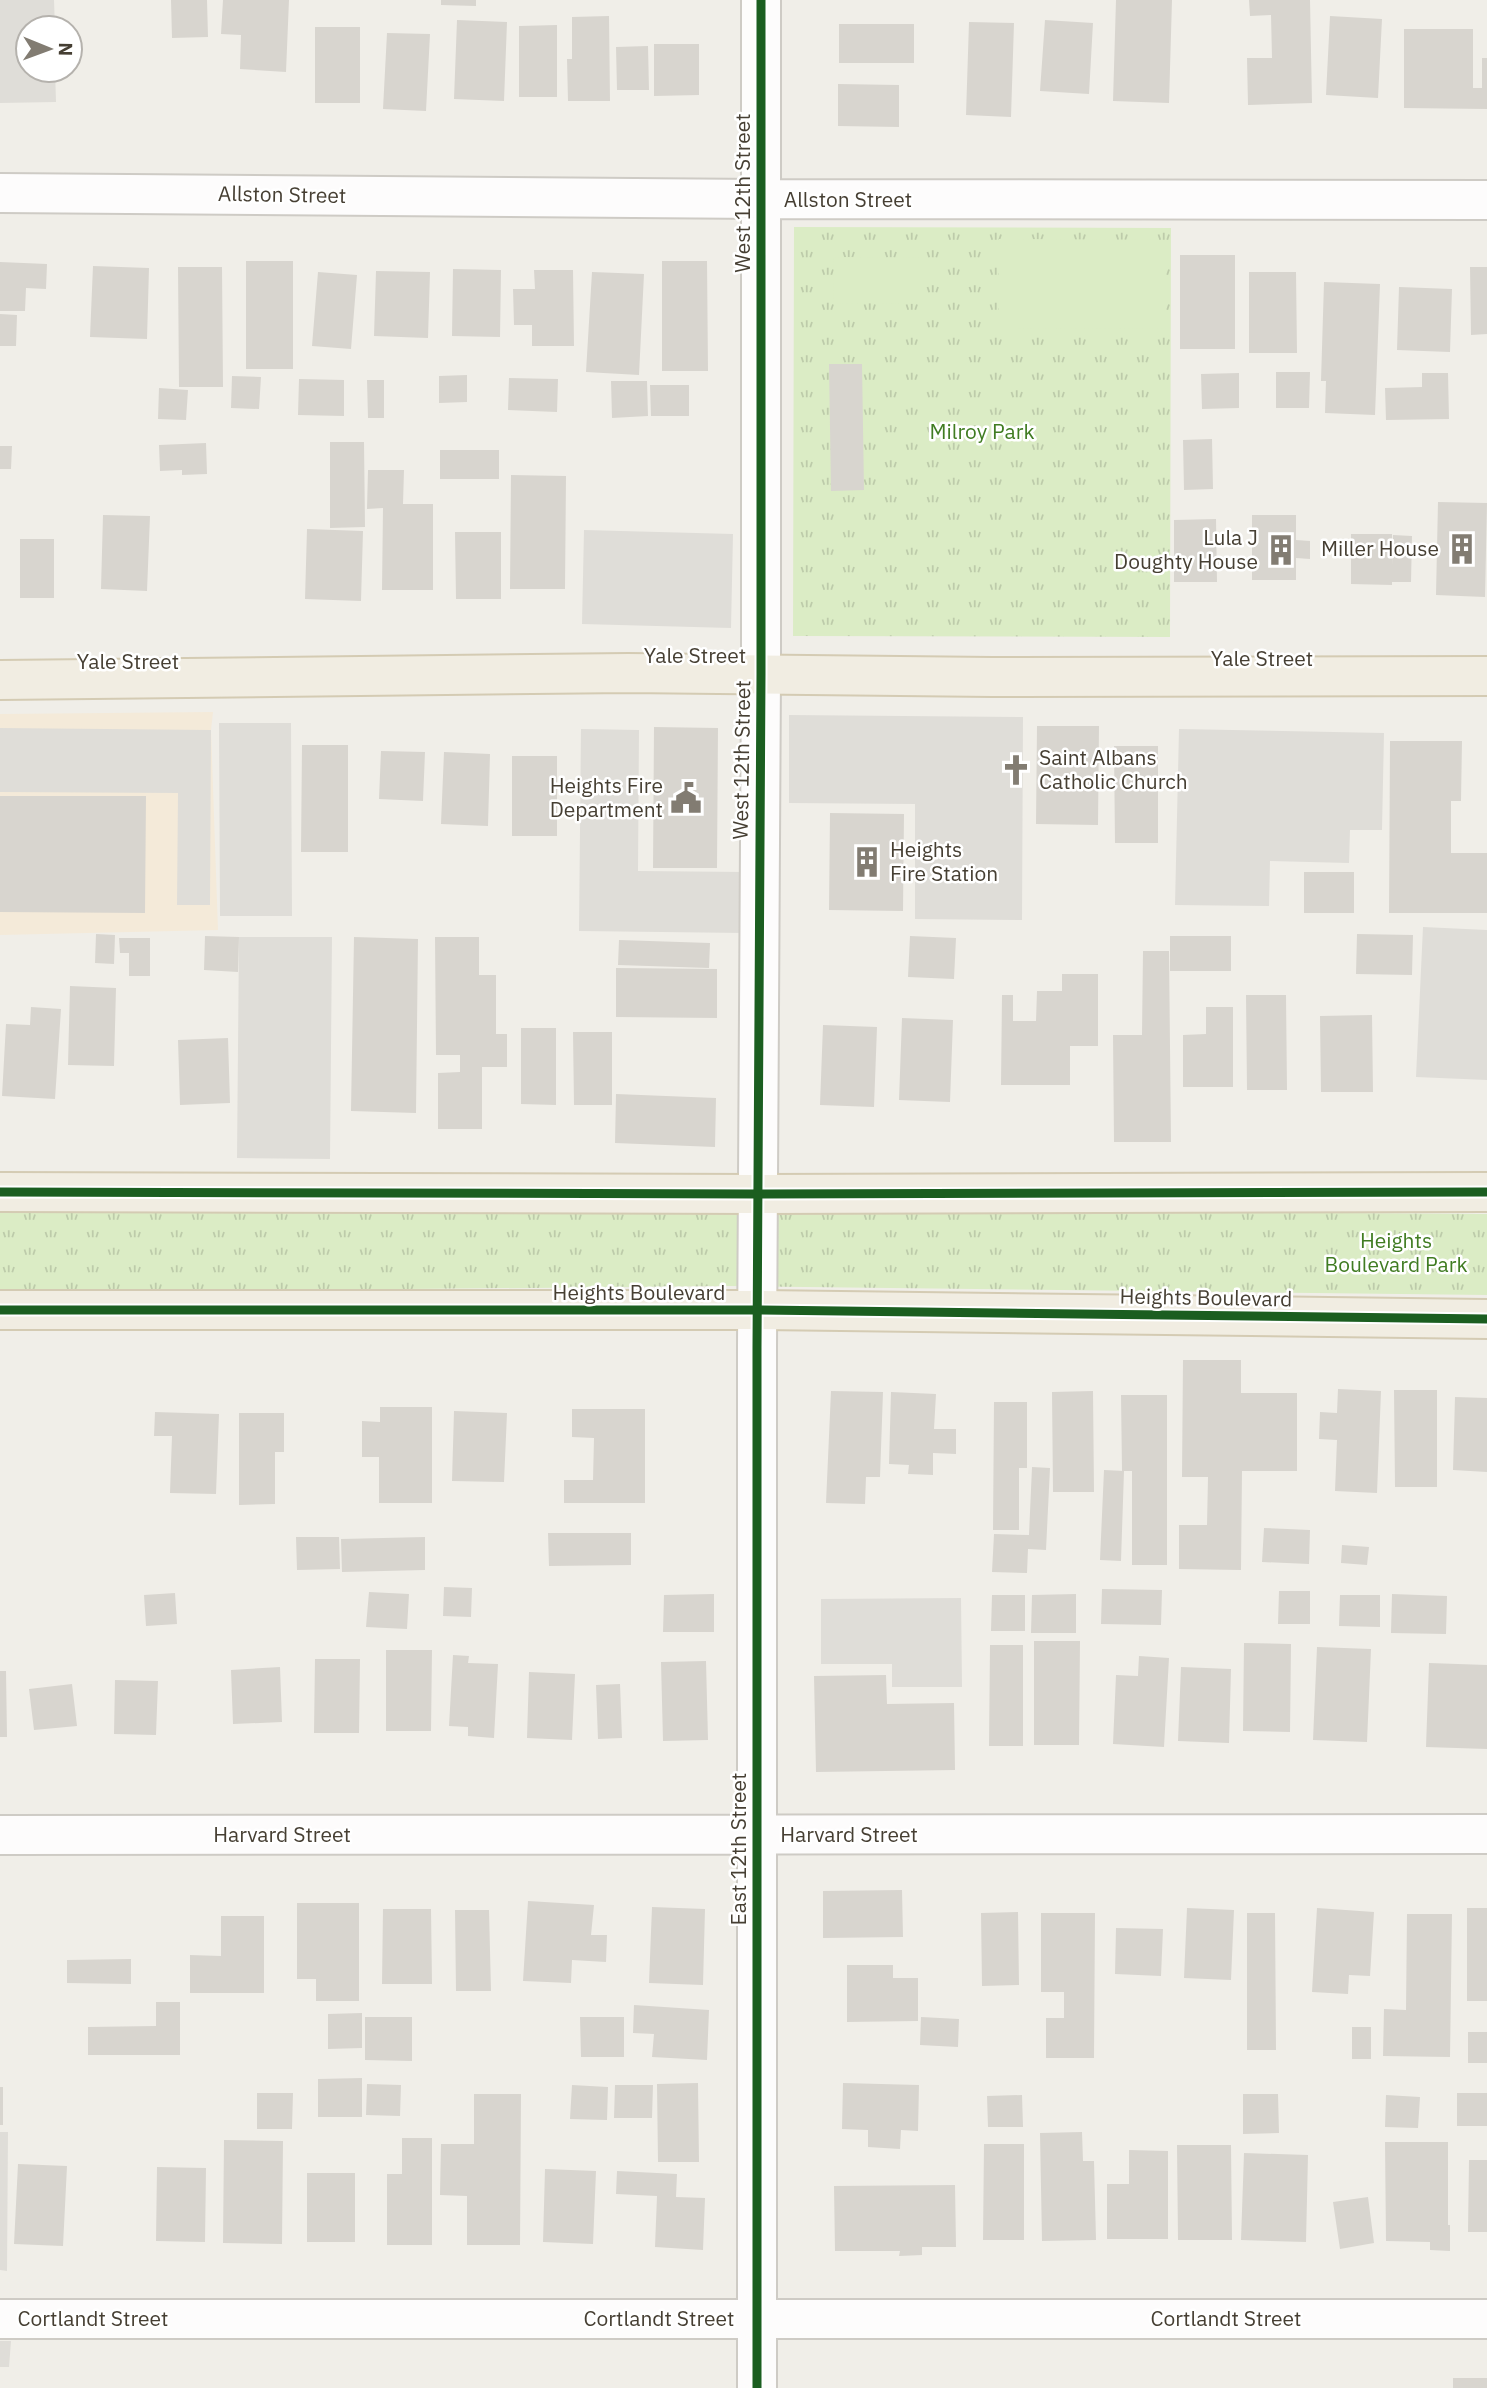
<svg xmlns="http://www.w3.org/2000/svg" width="1487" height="2388" font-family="'IBM Plex Sans',sans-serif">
<defs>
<pattern id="park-tufts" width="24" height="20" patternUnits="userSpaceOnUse" patternTransform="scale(1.75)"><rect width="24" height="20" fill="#dbecc5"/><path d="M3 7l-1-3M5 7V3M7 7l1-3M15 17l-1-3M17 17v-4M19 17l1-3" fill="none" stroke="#bdcbaa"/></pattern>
</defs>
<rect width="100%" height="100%" fill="#f0eee8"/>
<path fill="#f4ead9" d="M213,712L211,730L218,930L0,935V714Z"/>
<path fill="url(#park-tufts)" d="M794,227L1171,228L1170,637L793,636Z
M792,1209L1487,1214V1295L730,1286L0,1293V1212Z"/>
<path fill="#dbecc5" d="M999,239L1165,240V329L999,328Z
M834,257L923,258V304L833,303Z"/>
<path fill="#dfddd8" d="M0,0H54L55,28H28V70H55L56,102L0,103Z
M584,530L733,534L731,628L582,624Z
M789,715L1023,717L1022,920L915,919V804L789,803Z
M219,723H291L292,916H220Z
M0,728L211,730L210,905H177L178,793L0,792Z
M581,729L639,730L638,871L745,872L744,933L579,931Z
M1179,729L1384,733L1382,830H1350L1349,863L1270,861L1269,906L1175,905Z
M1423,927L1487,930V1080L1416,1077Z
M239,937H332L330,1159L237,1158Z
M961,1598L962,1687H892V1664H821V1599Z
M0,2132H8L7,2271L0,2270Z
M0,2341H11L9,2367H0Z"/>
<path fill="#d8d5cf" d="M171,0H207L208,37L172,38Z
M223,0H289L286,72L240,69L241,35L221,34Z
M441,0H476V6L441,5Z
M1116,0H1172L1169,103L1113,101Z
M1249,0H1310L1312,103L1248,105L1247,58H1272L1271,15L1250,16Z
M609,16L610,101H568L567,59H572V17Z
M1330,16L1382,19L1378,98L1326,95Z
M457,20L507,22L504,101L454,99Z
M1045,20L1093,23L1089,94L1040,91Z
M969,22L1014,23L1011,117L966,115Z
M839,24H914V63H839Z
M557,25V97H519V26Z
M315,27H360V103H315Z
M1404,29H1473V88H1482V58H1487V109L1404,108Z
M387,33L430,34L426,111L383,109Z
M654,44H699V95L654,96Z
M648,46L649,90H617L616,47Z
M838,84L899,85V127L838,126Z
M1180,255H1235V349H1180Z
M246,261H293V369H246Z
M662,261H707L708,371H662Z
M0,262L47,264L46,289L26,288L25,311H0Z
M93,266L149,268L147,339L90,337Z
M178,267H222L223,387H179Z
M1470,267H1487V334L1471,335Z
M453,269L501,270L500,337L452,336Z
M534,270H573L574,346H532V325H514L513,289H535Z
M376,271L430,272L428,338L374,336Z
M318,272L357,275L351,349L312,346Z
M592,272L644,274L639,375L586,372Z
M1249,272H1296L1297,353H1249Z
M1324,282L1380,284L1375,415L1325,413L1326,381H1321Z
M1399,287L1452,289L1450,352L1397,350Z
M0,314L17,315L16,346H0Z
M829,364H862L864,490L831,491Z
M1276,372H1310L1309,408H1276Z
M1239,373V408L1202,409L1201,374Z
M1422,373H1448L1449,419L1386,420L1385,388L1422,387Z
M467,375V402L439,403V376Z
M232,376L261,377L259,409L231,408Z
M509,378L558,379L557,412L508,410Z
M299,379L344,380V416L298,415Z
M367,380H384V418H368Z
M611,381H647L648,416L612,418Z
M650,385H689V416H651Z
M159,388L188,390L186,420L158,419Z
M1212,439L1213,489L1184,490L1183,440Z
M330,442H364L365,527L330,528Z
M206,443L207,474L182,475V470L160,471L159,445Z
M0,446H12L11,469H0Z
M440,450H499V479H440Z
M368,470H404L403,504H433V590H382L383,508L367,509Z
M511,475L566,476L565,589H510Z
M1438,502L1487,503L1485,597L1436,595Z
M103,515L150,516L147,591L101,589Z
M1252,515H1296V540L1310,541V559L1296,558V580H1252Z
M1216,519L1217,582H1174V520Z
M307,529L363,531L361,601L305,599Z
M455,532H501V599H456Z
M1351,534H1392V565L1393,535L1412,536L1411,582H1392V585L1351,584Z
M20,539H54V598H20Z
M1037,726H1099L1098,825L1036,824Z
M654,727L718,728L717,868H653Z
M1390,741H1462L1461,801H1451V853H1487V913H1389Z
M302,745H348V852H301Z
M1114,746H1158V843H1115Z
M381,751L425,752L423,801L379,799Z
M444,752L490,754L488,826L441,824Z
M512,756H557V836H512Z
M0,796H146L145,913L0,912Z
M830,813L904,814L903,911L829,910Z
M1304,872H1354V913H1304Z
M96,934L115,935L114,964L95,963Z
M1357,934L1413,935L1412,975L1356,974Z
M205,936L239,937L238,972L204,970Z
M910,936L956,938L954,979L908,977Z
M1170,936H1231V971H1170Z
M354,937L418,939L416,1113L351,1111Z
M435,937H479V975H496V1034H507V1067H482V1129H438V1073L460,1072V1055H436Z
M119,938H150V976H129V953H120Z
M619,940L710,943L709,968L618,965Z
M1143,951H1169L1171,1142H1114L1113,1035H1142Z
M616,968L717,969V1018L616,1017Z
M1062,974H1098V1046H1070V1085H1001L1002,995H1013V1021H1036L1037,991H1062Z
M70,986L116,988L114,1066L68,1065Z
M1246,995H1286L1287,1090H1247Z
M31,1007L61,1009L55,1099L2,1096L6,1024L30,1025Z
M1206,1007H1233V1087H1183V1035L1206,1034Z
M1372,1015L1373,1092H1321L1320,1016Z
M902,1018L953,1020L950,1102L899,1100Z
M823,1025L877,1027L874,1107L820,1105Z
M521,1028H556V1105L521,1104Z
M573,1032H612V1105H574Z
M228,1038L230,1103L180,1105L178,1040Z
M616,1094L716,1098L715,1147L615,1143Z
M1183,1360H1241V1393H1297V1471H1242L1241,1570L1179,1569V1525H1207L1208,1477H1182Z
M1338,1389L1381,1391L1377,1493L1335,1491L1337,1440L1319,1439L1320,1412L1337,1413Z
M1394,1390H1437V1487H1395Z
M831,1391L883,1392L880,1477H866L865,1504L826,1503Z
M1093,1391L1094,1492H1053L1052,1392Z
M891,1392L936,1394L934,1429H956V1454L933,1453V1475L908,1474L909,1465L889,1464Z
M1121,1395H1167V1565H1132V1471H1122Z
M1455,1397L1487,1398V1472L1453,1470Z
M994,1402H1027V1468H1019V1530H993Z
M380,1407H432V1503H379V1457H362V1421L380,1422Z
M572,1409H645V1503H564V1480H593L594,1438L572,1437Z
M454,1411L507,1413L504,1482L452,1481Z
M155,1412L219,1414L216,1494L170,1493L172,1436H154Z
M239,1413H284V1452H275V1504L239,1505Z
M1032,1467L1050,1468L1046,1550L1028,1549L1027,1573L992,1572L994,1534L1029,1535Z
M1104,1470L1124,1471L1121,1561L1100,1560Z
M1264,1528L1310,1530L1309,1564L1262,1562Z
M548,1533H631V1565L549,1566Z
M296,1537H339L340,1569L297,1570Z
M425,1537V1570L342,1572L341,1539Z
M1342,1545L1369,1547L1367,1565L1341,1563Z
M444,1587L472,1588L471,1617L443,1616Z
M1102,1589L1162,1590L1161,1625L1101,1624Z
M1279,1591H1310V1624H1278Z
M369,1592L409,1594L407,1629L366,1627Z
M175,1593L177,1624L146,1626L144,1595Z
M714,1594V1632H663L664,1595Z
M1076,1594V1633H1031L1032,1595Z
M1392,1594L1447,1596L1446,1634L1391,1633Z
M992,1595H1025V1631H991Z
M1340,1595H1380V1627L1339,1626Z
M1034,1641H1080L1079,1745H1034Z
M1244,1643L1291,1644L1290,1732L1243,1731Z
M990,1645H1023V1746H989Z
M1317,1647L1371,1649L1367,1742L1313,1740Z
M386,1650H432L431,1731H386Z
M453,1655L469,1656L468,1663L498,1664L494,1738L468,1736V1727L449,1726Z
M1139,1656L1169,1658L1164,1747L1113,1744L1116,1675L1138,1676Z
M315,1659H360L359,1733H314Z
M706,1661L708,1740L663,1741L661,1662Z
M1429,1663L1487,1665V1749L1426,1747Z
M280,1667L282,1722L233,1724L231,1670Z
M1181,1667L1231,1669L1229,1743L1178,1741Z
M0,1671H6L7,1737H0Z
M529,1672L575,1674L572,1740L527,1738Z
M886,1675L887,1704L954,1703L955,1770L816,1772L814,1676Z
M115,1680L158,1681L156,1735L114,1734Z
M72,1684L77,1726L34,1730L29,1689Z
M620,1684L622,1738L598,1739L596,1685Z
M902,1890L903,1937L823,1938V1891Z
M528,1901L594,1905L591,1935H607L606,1962L572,1960L571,1983L523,1981Z
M297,1903H359V2001H316V1979H297Z
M652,1907L705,1909L703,1985L649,1983Z
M1187,1908L1234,1910L1231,1980L1184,1978Z
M1317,1908L1374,1912L1370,1976L1349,1975L1348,1994L1312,1992Z
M1467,1908H1487V2001H1467Z
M383,1909H431L432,1984H382Z
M455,1910H489L491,1991H456Z
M1018,1912L1019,1985L982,1986L981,1913Z
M1041,1913H1095L1094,2058H1046V2018H1064V1992H1041Z
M1247,1913H1275L1276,2050H1247Z
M1407,1914H1452L1450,2057L1383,2056L1384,2009L1406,2010Z
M221,1916H264V1993H190V1955L221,1956Z
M1116,1928L1163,1929L1161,1976L1115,1974Z
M131,1959V1984L67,1983V1960Z
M847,1965H893V1978H918V2021L847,2022Z
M156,2002H180V2055H88V2027L156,2026Z
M634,2005L709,2010L707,2060L652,2057L654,2034L633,2033Z
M362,2013V2048L328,2049V2014Z
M365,2017H412V2061L365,2060Z
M580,2017H624V2057H581Z
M921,2017L959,2019L958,2047L920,2045Z
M1352,2027H1371V2059H1352Z
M1468,2032H1487V2063H1468Z
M362,2078V2117H318V2079Z
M698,2083L699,2162H658L657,2084Z
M843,2083L919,2085L918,2131L901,2130L900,2149L868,2147V2130L842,2129Z
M367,2084L401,2085L400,2116L366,2115Z
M572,2085L608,2087L607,2120L570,2119Z
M615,2085H653L652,2118H614Z
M0,2087H3V2125H0Z
M257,2093H293L292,2129H257Z
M1457,2093H1487V2126H1457Z
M474,2094H521L520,2245H467V2196L440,2195L441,2144H474Z
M1243,2094H1278L1279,2133L1243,2134Z
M1022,2095L1023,2127H988L987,2096Z
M1386,2095L1420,2097L1418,2128L1385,2127Z
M1082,2132L1083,2161H1094L1096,2240L1042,2241L1040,2133Z
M402,2138H432V2245H387V2174H402Z
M224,2140L283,2141L282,2244L223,2243Z
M1385,2142H1448V2225H1450V2251L1430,2250V2242L1386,2241Z
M984,2144H1024V2240H983Z
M1177,2145H1231L1232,2240H1178Z
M1129,2150L1168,2151V2239H1107V2184H1129Z
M1244,2153L1308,2155L1306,2242L1241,2240Z
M1469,2160H1487V2232H1468Z
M18,2164L67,2166L63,2246L14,2244Z
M157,2167L206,2168L205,2242L156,2241Z
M545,2169L596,2171L593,2244L543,2242Z
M617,2171L677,2174L676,2197L705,2198L703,2250L655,2247L657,2196L616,2194Z
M307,2173H355V2242H307Z
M955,2185L956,2247H922V2255L899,2256L900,2251H835L834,2186Z
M1368,2197L1374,2243L1340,2249L1333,2202Z
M1453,2378H1487V2388H1453Z"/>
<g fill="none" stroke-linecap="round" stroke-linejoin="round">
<defs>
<path id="minor" d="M0,193L760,199L1487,200
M0,1835L1487,1834
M0,2319H1487
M757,2388V1348L761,674V0"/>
<path id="major" d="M0,680L628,673L992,677L1487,676
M0,1192L757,1194L1487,1192
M0,1310H757L1487,1319"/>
</defs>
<use href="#minor" stroke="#cecbc5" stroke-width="42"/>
<use href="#major" stroke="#d4cbb3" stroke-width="42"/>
<use href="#minor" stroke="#fdfcfc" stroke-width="38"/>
<use href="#major" stroke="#f1ede2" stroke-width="38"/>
<defs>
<path id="cycleway" d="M0,1192L757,1194L1487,1192
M0,1310H757L1487,1319
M757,2388V1348L761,674V0"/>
</defs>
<use href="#cycleway" stroke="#fff" stroke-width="13"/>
<use href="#cycleway" stroke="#1b5e20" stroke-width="9"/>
</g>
<defs>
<symbol id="building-bare" viewBox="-9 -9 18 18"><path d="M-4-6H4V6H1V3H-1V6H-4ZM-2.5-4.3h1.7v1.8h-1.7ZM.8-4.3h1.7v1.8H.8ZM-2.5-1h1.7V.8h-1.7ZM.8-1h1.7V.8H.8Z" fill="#827c72" stroke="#fff" stroke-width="2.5" paint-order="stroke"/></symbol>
<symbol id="church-bare" viewBox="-9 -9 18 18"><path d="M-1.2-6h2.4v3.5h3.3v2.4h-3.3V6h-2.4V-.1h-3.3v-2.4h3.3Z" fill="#827c72" stroke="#fff" stroke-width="2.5" paint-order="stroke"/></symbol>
<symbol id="civic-bare" viewBox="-9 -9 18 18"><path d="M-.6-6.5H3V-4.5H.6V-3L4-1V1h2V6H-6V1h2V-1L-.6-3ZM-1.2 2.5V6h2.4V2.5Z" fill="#827c72" stroke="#fff" stroke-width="2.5" paint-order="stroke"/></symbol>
</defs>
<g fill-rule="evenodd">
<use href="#building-bare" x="1440" y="527" width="44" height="44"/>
<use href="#building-bare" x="1259" y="528" width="44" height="44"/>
<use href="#church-bare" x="994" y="748" width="44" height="44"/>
<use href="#civic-bare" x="664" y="776" width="44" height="44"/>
<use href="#building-bare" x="845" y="840" width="44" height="44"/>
</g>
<g text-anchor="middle" stroke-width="5" stroke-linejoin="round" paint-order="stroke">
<g font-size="21" fill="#463f33" stroke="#fff">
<text transform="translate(743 193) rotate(-90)" y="7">West 12th Street</text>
<text transform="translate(282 195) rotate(1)" y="7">Allston Street</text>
<text x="848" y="207">Allston Street</text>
<text x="695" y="663">Yale Street</text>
<text x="1262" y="666">Yale Street</text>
<text x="128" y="669">Yale Street</text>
<text transform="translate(742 760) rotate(-89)" y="7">West 12th Street</text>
<text x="639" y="1300">Heights Boulevard</text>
<text transform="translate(1206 1298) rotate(1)" y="7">Heights Boulevard</text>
<text x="282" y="1842">Harvard Street</text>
<text x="849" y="1842">Harvard Street</text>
<text transform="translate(739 1849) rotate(-90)" y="7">East 12th Street</text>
<text x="93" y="2326">Cortlandt Street</text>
<text x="659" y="2326">Cortlandt Street</text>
<text x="1226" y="2326">Cortlandt Street</text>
</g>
<g font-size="21" fill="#407c22" stroke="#fff">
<text x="982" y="439">Milroy Park</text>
<text x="1396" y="1248">Heights<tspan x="1396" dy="24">Boulevard Park</tspan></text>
</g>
<g font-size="21" fill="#463f33" stroke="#fff" text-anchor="end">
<text x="1258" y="545">Lula J<tspan x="1258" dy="24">Doughty House</tspan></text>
<text x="1439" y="556">Miller House</text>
<text x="1039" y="765" text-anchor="start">Saint Albans<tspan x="1039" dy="24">Catholic Church</tspan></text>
<text x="663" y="793">Heights Fire<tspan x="663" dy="24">Department</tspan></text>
<text x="890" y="857" text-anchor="start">Heights<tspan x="890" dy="24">Fire Station</tspan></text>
</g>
</g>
<g transform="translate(49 49) rotate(91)"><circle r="33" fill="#ffffff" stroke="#b5b2ad" stroke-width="2"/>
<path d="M0-5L12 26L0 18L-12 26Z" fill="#827c72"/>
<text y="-10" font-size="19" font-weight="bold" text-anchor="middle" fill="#463f33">N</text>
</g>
</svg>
